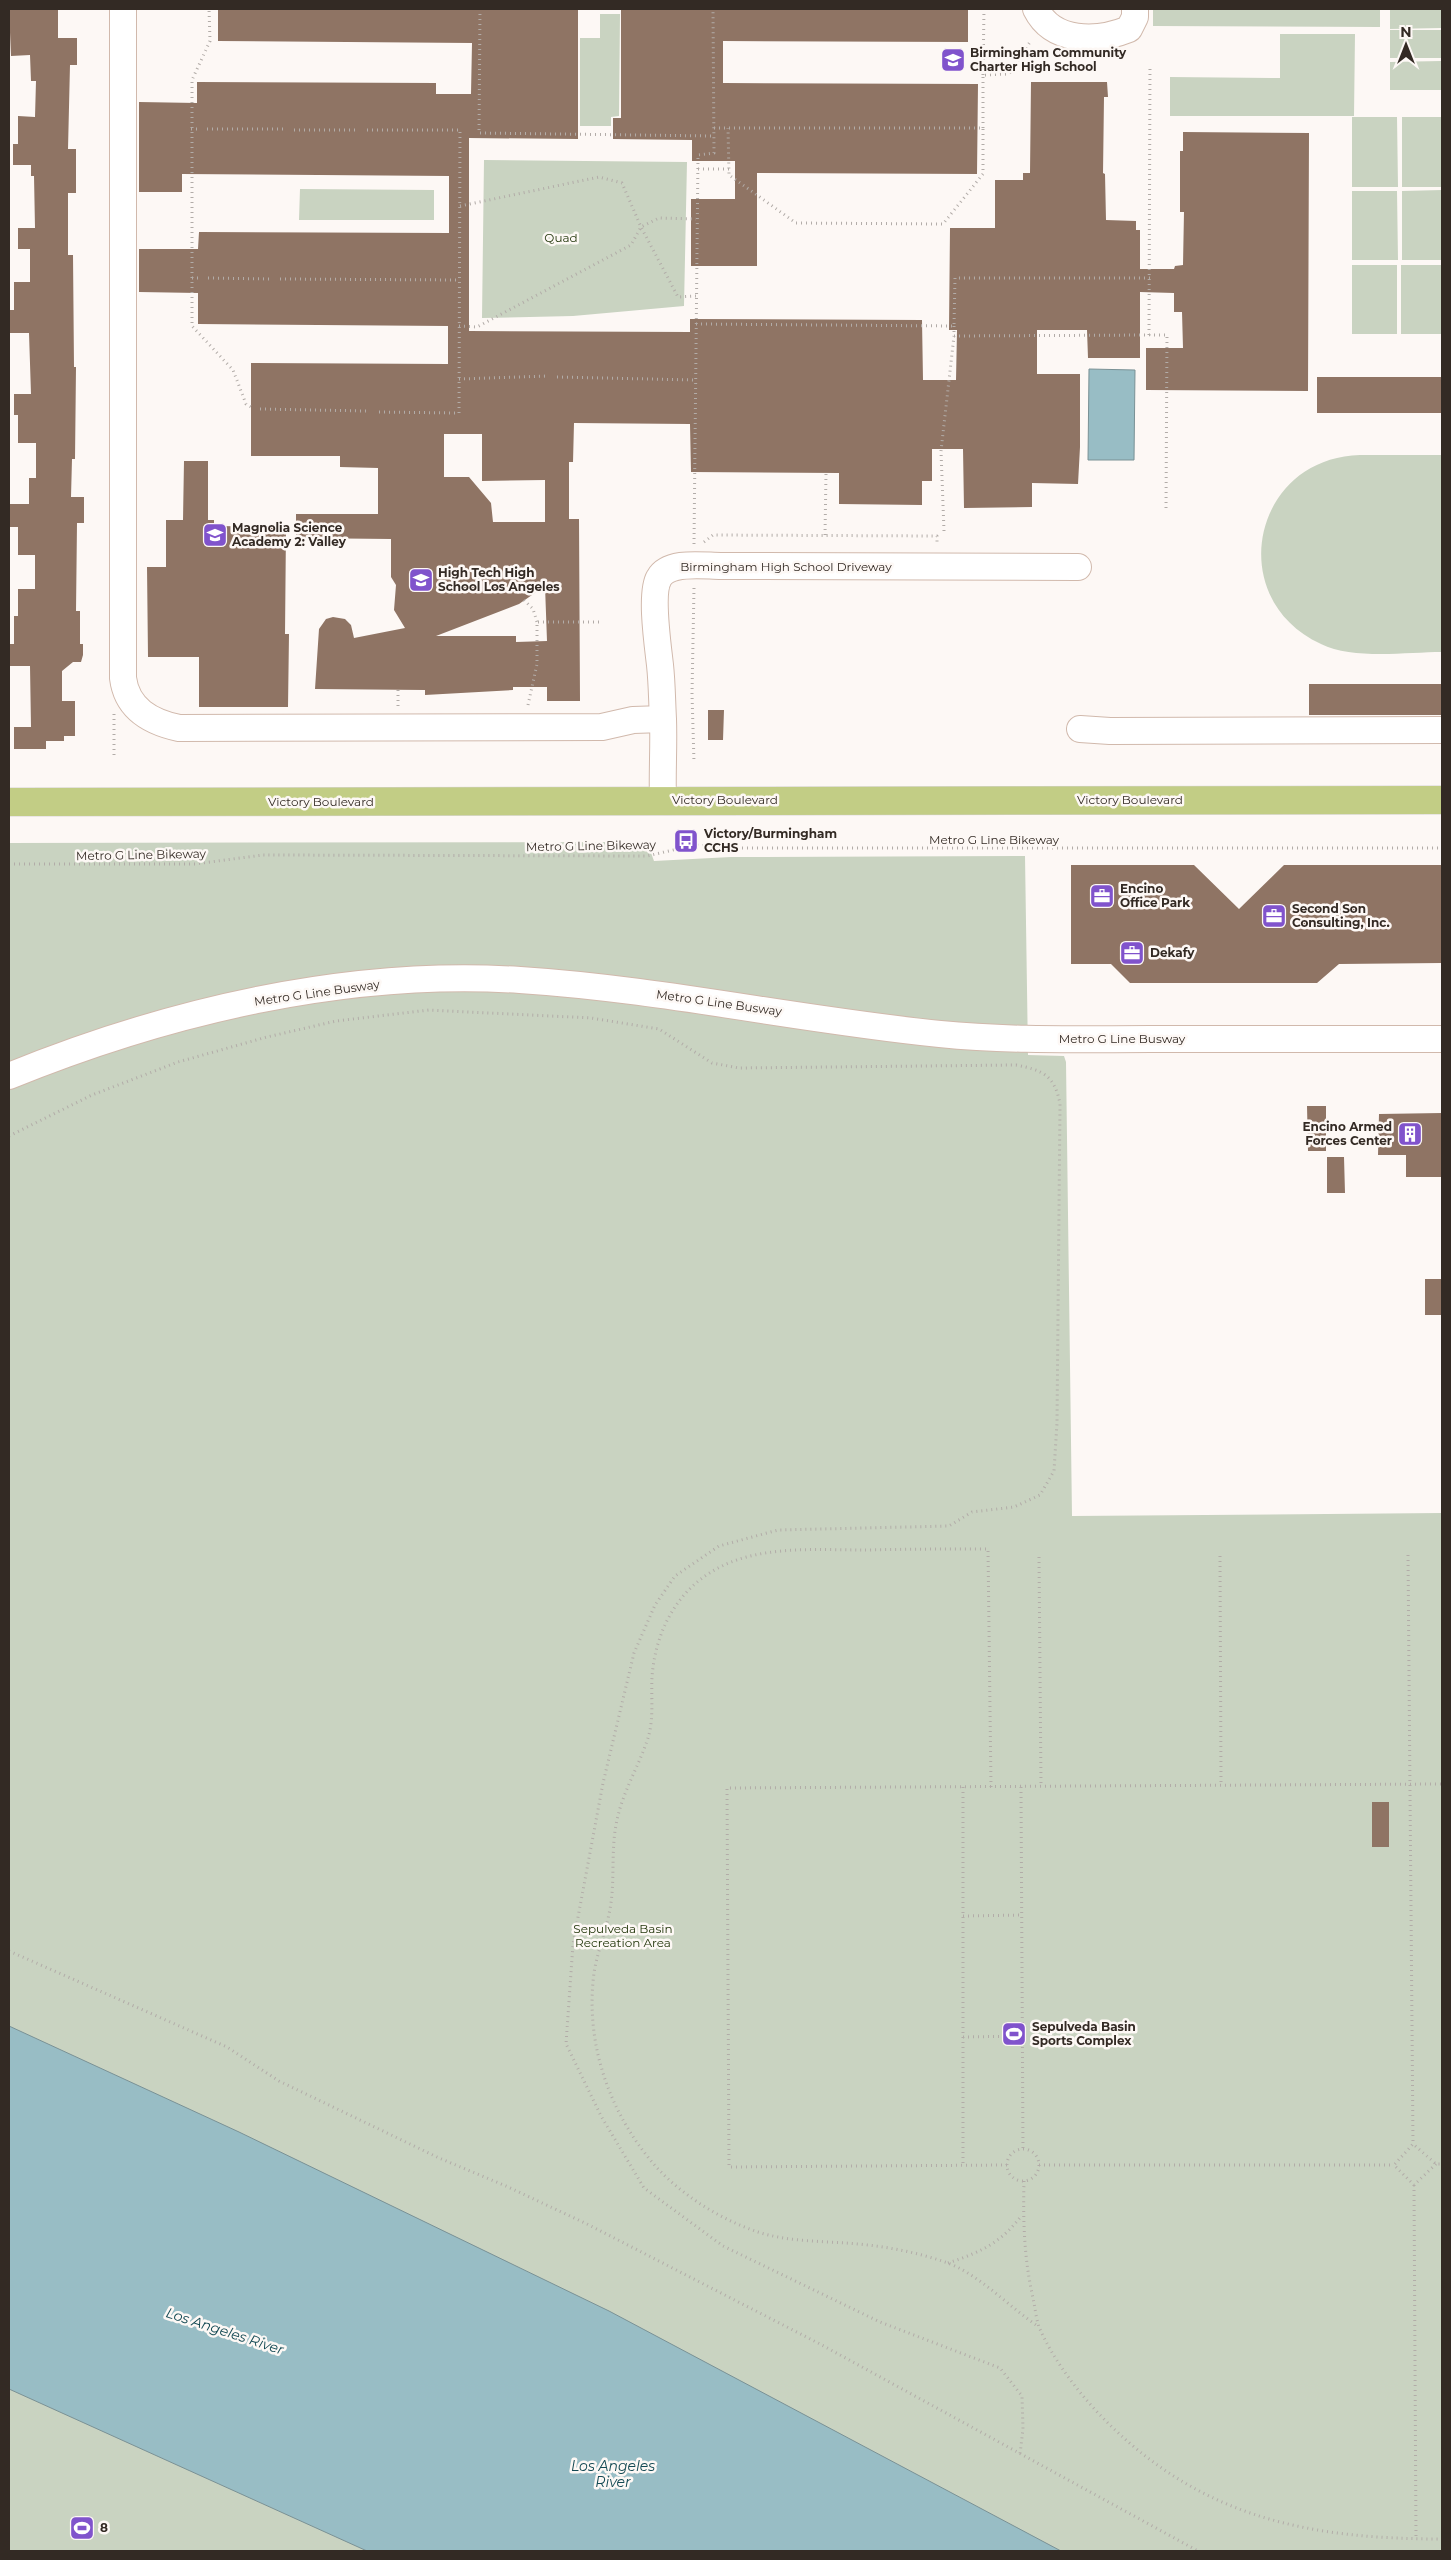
<svg xmlns="http://www.w3.org/2000/svg" width="1451" height="2560" font-family="Montserrat,sans-serif">
<rect width="100%" height="100%" fill="#fdf8f5"/>
<path fill="#c9d3c1" d="M1153,9H1380V27L1153,26Z
M1390,9H1441V28L1390,29Z
M600,14H620L619,116L611,117V126H580V38H600Z
M1390,30H1441L1442,58H1390Z
M1280,34H1355L1354,116H1170V77L1280,78Z
M1441,61V90H1390V62Z
M1352,117H1397L1398,187H1352Z
M1402,117H1442V187H1402Z
M484,160L687,162L684,306L573,316L482,318Z
M300,189L434,190V220H299Z
M1442,190V260H1402V191Z
M1352,191H1397L1398,260H1352Z
M1352,265H1397V334H1352Z
M1401,265H1442V334H1401Z
M1360,455H1442V652C1407,652 1353,660 1321,644C1223,599 1252,458 1360,455Z
M647,842L654,861L731,857L1025,856L1028,1055L1064,1056L1066,1062L1072,1516L1442,1513V2551H9V843Z"/>
<path fill="#98bdc5" stroke="#7a9195" d="M1089,369L1135,370L1134,460H1088Z
M9,2026L239,2132L609,2311L1061,2551H367L9,2389Z"/>
<path fill="#8f7464" fill-rule="evenodd" d="M9,9H58V38H77V65H70L68,149H76V193H68V255H73L74,367H76L75,459H72L71,497H84V523H77L76,611H80V644H83V655L81,662H73L62,671V701H75V736H64V741H46V749H14V727H31L30,666H9V644H14V616H18V589H35V555H18V527H9V504H29V478H36V443H18V415H14V394H31L29,333H9V310H14V282H30V249H18V228H35L34,176H31V165H13V144H18V116L35,117L36,81H31L30,55L11,56Z
M218,9H578V139L469,138V331L690,332V319L922,320L923,380H956L957,330H949L950,228H995V180H1023V173H1030L1031,82H1107L1108,97H1104L1103,173L1105,174L1106,220L1136,221V230H1140V269H1174L1175,266L1183,265L1184,212H1180V151H1183V132L1309,133L1308,391L1146,390V348H1183L1182,312H1174V293L1140,292V358H1088L1087,330H1037V374H1080V447L1078,484L1032,483V507L964,508L963,449H932V481H922V505L839,504V473L691,472L690,424L574,423L573,462H569V519H579L580,701H547V687H513V690L425,695V690L315,689L319,629L326,619L333,617L345,619L351,625L354,638L405,628L394,610L396,585L391,577V539L296,538V514H378V468L340,467V456H251V363L448,364V326L198,324V293L139,292V249H198L199,232L449,233V176L182,174V192H139V102L197,103V82L436,83V94H471L472,43L218,41ZM444,434H482V481L545,480V522H493L491,503L469,477H444ZM545,586L547,641L516,642V636H436L519,604Z
M621,9H968V42L723,41V83L978,84L977,174L757,173V266H691V199H735V161H692V140L613,139V118H621Z
M1317,377H1442V413H1317Z
M184,461H208V520H214V526L286,527L285,634H289L288,707H199V657H148L147,567H166V520H183Z
M1309,684H1442V715H1309Z
M708,710H724L723,740H708Z
M1071,865H1194L1239,909L1284,865H1442V963L1339,964L1317,983H1130L1111,964H1071Z
M1307,1106H1326V1151H1308Z
M1442,1113V1177H1406V1155H1378L1379,1114Z
M1327,1157H1344L1345,1193H1327Z
M1425,1279H1442V1315H1425Z
M1372,1802H1389V1847H1372Z"/>
<g fill="none" stroke-linecap="round" stroke-linejoin="round">
<defs>
<path id="minor" d="M123,9V678C127,709 151,722 179,728L602,727L633,720L663,719
M1036,9C1053,43 1097,42 1129,29L1135,17V9
M1080,729L1110,731L1442,730
M663,800C662,773 664,746 663,719C662,702 662,683 660,665C658,647 650,593 659,578C669,560 704,566 721,566L1078,567
M9,1076C169,1011 347,969 520,980C661,989 799,1020 940,1034C1010,1041 1080,1039 1151,1039C1248,1039 1345,1039 1442,1039"/>
<path id="major" d="M9,802L1442,800"/>
</defs>
<use href="#minor" stroke="#d1b9ac" stroke-width="28"/>
<use href="#major" stroke="#d6d4d3" stroke-width="29"/>
<path stroke="#b2aca8" stroke-width="3" stroke-dasharray="1 4" stroke-linecap="butt" d="M480,9L479,133L714,136
M983,75L984,9
M714,128H983V174L943,224L796,223L729,175L728,128
M983,128V75L1009,74L1030,42
M191,129H197
M207,129H285
M294,130H357
M367,130H460L459,413L376,412
M698,169H729
M460,206L599,177L622,183L641,227L678,297L696,296
M192,278V80L210,41L209,9
M198,278H192V326L233,370L246,404L251,407
M208,278L271,279
M280,279L459,280
M696,324L954,326L955,278H1150
M459,326L477,327L631,245L641,227L659,218L696,219
M954,326V336L1149,335L1150,65
M1149,335H1167L1166,510
M557,377L695,380
M459,379L548,376
M260,409L366,411
M944,531L941,451L954,336
M825,535L826,473
M704,542L713,535L937,536V545
M694,544L698,155L714,153L713,9
M694,588L692,694L694,762
M524,600L533,609L537,622
M398,690V706
M528,705L537,664V622H602
M114,714V756
M9,864H195L263,855L647,856L695,845L728,848H1442
M9,1136L92,1095L178,1062L267,1037L336,1021L429,1010L591,1018L659,1029L712,1063L739,1068L1016,1065C1043,1070 1055,1076 1060,1104L1057,1423L1054,1471L1040,1495L1014,1507L972,1512L949,1526L778,1530L719,1546L675,1576L655,1605L634,1653L603,1783L573,1944L566,2044L601,2116L644,2188L723,2246L880,2322L1000,2368L1022,2396L1023,2429L1020,2454
M1408,1555L1413,2144
M1220,1556L1221,1785
M1039,1557L1041,1786
M963,1787V2166
M991,1787L988,1549C947,1549 907,1549 866,1550C814,1550 753,1544 708,1574C673,1597 655,1636 652,1677C651,1697 654,1719 648,1738C639,1766 623,1791 617,1820C610,1851 616,1883 609,1914C605,1934 597,1953 594,1973C585,2041 608,2110 652,2162C678,2193 719,2219 758,2232C785,2241 817,2241 845,2243C878,2245 913,2251 945,2262C978,2273 1009,2307 1039,2327
M1021,1787L1023,2150
M963,1916L1022,1915
M9,1951L227,2047L279,2081L439,2158L506,2186L587,2224L820,2344L1198,2551
M963,2037L1023,2036
M1007 2165a16 16 0 1 1 32 0a16 16 0 1 1-32 0Z
M1436,2164L1414,2185L1394,2165L1413,2144L1436,2164H1442
M1007,2165L729,2167L727,1788L1442,1784
M1039,2165H1394
M1024,2181C1023,2222 1024,2258 1033,2298C1035,2307 1036,2318 1039,2327C1054,2362 1083,2399 1110,2425C1206,2519 1312,2539 1442,2539
M1414,2185L1416,2539
M948,2263C981,2252 1001,2243 1022,2215"/>
<use href="#minor" stroke="#fff" stroke-width="26"/>
<use href="#major" stroke="#c2cd85" stroke-width="28"/>
</g>
<defs>
<symbol id="university-square" viewBox="-11 -11 22 22"><rect x="-9" y="-9" width="18" height="18" rx="4" fill="#8053cc" stroke="#fdf8f5"/><path d="M0-5L7-2L0 1L-7-2ZM-4 1L0 2.5L4 1V4Q0 6-4 4Z" fill="#fff"/></symbol>
<symbol id="school-square" viewBox="-11 -11 22 22"><rect x="-9" y="-9" width="18" height="18" rx="4" fill="#8053cc" stroke="#fdf8f5"/><path d="M0-5L7-2L0 1L-7-2ZM-4 1L0 2.5L4 1V4Q0 6-4 4Z" fill="#fff"/></symbol>
<symbol id="bus-square" viewBox="-11 -11 22 22"><rect x="-9" y="-9" width="18" height="18" rx="4" fill="#8053cc" stroke="#fdf8f5"/><path d="M-5-6H5V4H4V6H2V4H-2V6H-4V4H-5ZM-3.5-4V0h7V-4ZM-3.5 1.2v1.5H-2V1.2ZM2 1.2v1.5H3.5V1.2Z" fill="#fff"/></symbol>
<symbol id="office-square" viewBox="-11 -11 22 22"><rect x="-9" y="-9" width="18" height="18" rx="4" fill="#8053cc" stroke="#fdf8f5"/><path d="M-6-3h4V-5.5h4V-3h4V5H-6ZM-1-4.5V-3h2v-1.5ZM-6 0V1H6V0Z" fill="#fff"/></symbol>
<symbol id="building-square" viewBox="-11 -11 22 22"><rect x="-9" y="-9" width="18" height="18" rx="4" fill="#8053cc" stroke="#fdf8f5"/><path d="M-4-6H4V6H1V3H-1V6H-4ZM-2.5-4.3h1.7v1.8h-1.7ZM.8-4.3h1.7v1.8H.8ZM-2.5-1h1.7V.8h-1.7ZM.8-1h1.7V.8H.8Z" fill="#fff"/></symbol>
<symbol id="stadium-square" viewBox="-11 -11 22 22"><rect x="-9" y="-9" width="18" height="18" rx="4" fill="#8053cc" stroke="#fdf8f5"/><path d="M0-5a6.5 5 0 1 0 0 10a6.5 5 0 1 0 0-10ZM-3.5-1.8h7v3.6h-7Z" fill="#fff"/></symbol>
</defs>
<g fill-rule="evenodd">
<use href="#university-square" x="939" y="46" width="28" height="28"/>
<use href="#school-square" x="201" y="521" width="28" height="28"/>
<use href="#school-square" x="407" y="566" width="28" height="28"/>
<use href="#bus-square" x="672" y="827" width="28" height="28"/>
<use href="#office-square" x="1088" y="882" width="28" height="28"/>
<use href="#office-square" x="1260" y="902" width="28" height="28"/>
<use href="#office-square" x="1118" y="939" width="28" height="28"/>
<use href="#building-square" x="1396" y="1120" width="28" height="28"/>
<use href="#stadium-square" x="1000" y="2020" width="28" height="28"/>
<use href="#stadium-square" x="68" y="2514" width="28" height="28"/>
</g>
<g text-anchor="middle" stroke-width="5" stroke-linejoin="round" paint-order="stroke">
<g font-size="12" font-weight="bold" fill="#332a24" stroke="#fdf8f5" text-anchor="start">
<text x="970" y="57">Birmingham Community<tspan x="970" dy="14">Charter High School</tspan></text>
<text x="232" y="532">Magnolia Science<tspan x="232" dy="14">Academy 2: Valley</tspan></text>
<text x="438" y="577">High Tech High<tspan x="438" dy="14">School Los Angeles</tspan></text>
<text x="704" y="838">Victory/Burmingham<tspan x="704" dy="14">CCHS</tspan></text>
<text x="1120" y="893">Encino<tspan x="1120" dy="14">Office Park</tspan></text>
<text x="1292" y="913">Second Son<tspan x="1292" dy="14">Consulting, Inc.</tspan></text>
<text x="1150" y="957">Dekafy</text>
<text x="1392" y="1131" text-anchor="end">Encino Armed<tspan x="1392" dy="14">Forces Center</tspan></text>
<text x="1032" y="2031">Sepulveda Basin<tspan x="1032" dy="14">Sports Complex</tspan></text>
<text x="100" y="2532">8</text>
</g>
<g font-size="12" fill="#23370c" stroke="#fdf8f5">
<text x="561" y="242">Quad</text>
<text x="623" y="1933">Sepulveda Basin<tspan x="623" dy="14">Recreation Area</tspan></text>
</g>
<g font-size="12" fill="#332a24" stroke="#fdf8f5">
<text x="786" y="571">Birmingham High School Driveway</text>
<text x="725" y="804">Victory Boulevard</text>
<text x="1130" y="804">Victory Boulevard</text>
<text x="321" y="806">Victory Boulevard</text>
<text x="994" y="844">Metro G Line Bikeway</text>
<text transform="translate(591 846) rotate(-1)" y="4">Metro G Line Bikeway</text>
<text transform="translate(141 855) rotate(-1)" y="4">Metro G Line Bikeway</text>
<text transform="translate(317 993) rotate(-8)" y="4">Metro G Line Busway</text>
<text transform="translate(719 1003) rotate(8)" y="4">Metro G Line Busway</text>
<text x="1122" y="1043">Metro G Line Busway</text>
</g>
<g font-size="14" font-style="italic" fill="#134953" stroke="#fdf8f5">
<text transform="translate(225 2331) rotate(18)" y="5">Los Angeles River</text>
<text x="613" y="2471">Los Angeles<tspan x="613" dy="16">River</tspan></text>
</g>
</g>
<rect width="1451" height="2560" fill="none" stroke="#332a24" stroke-width="20"/>
<g transform="translate(1406 45)" stroke="#fdf8f5" stroke-width="4" paint-order="stroke">
<path d="M0-4L9 19L0 12L-9 19Z" fill="#332a24"/>
<text y="-8" font-size="14" font-weight="bold" text-anchor="middle" fill="#332a24">N</text>
</g>
</svg>
